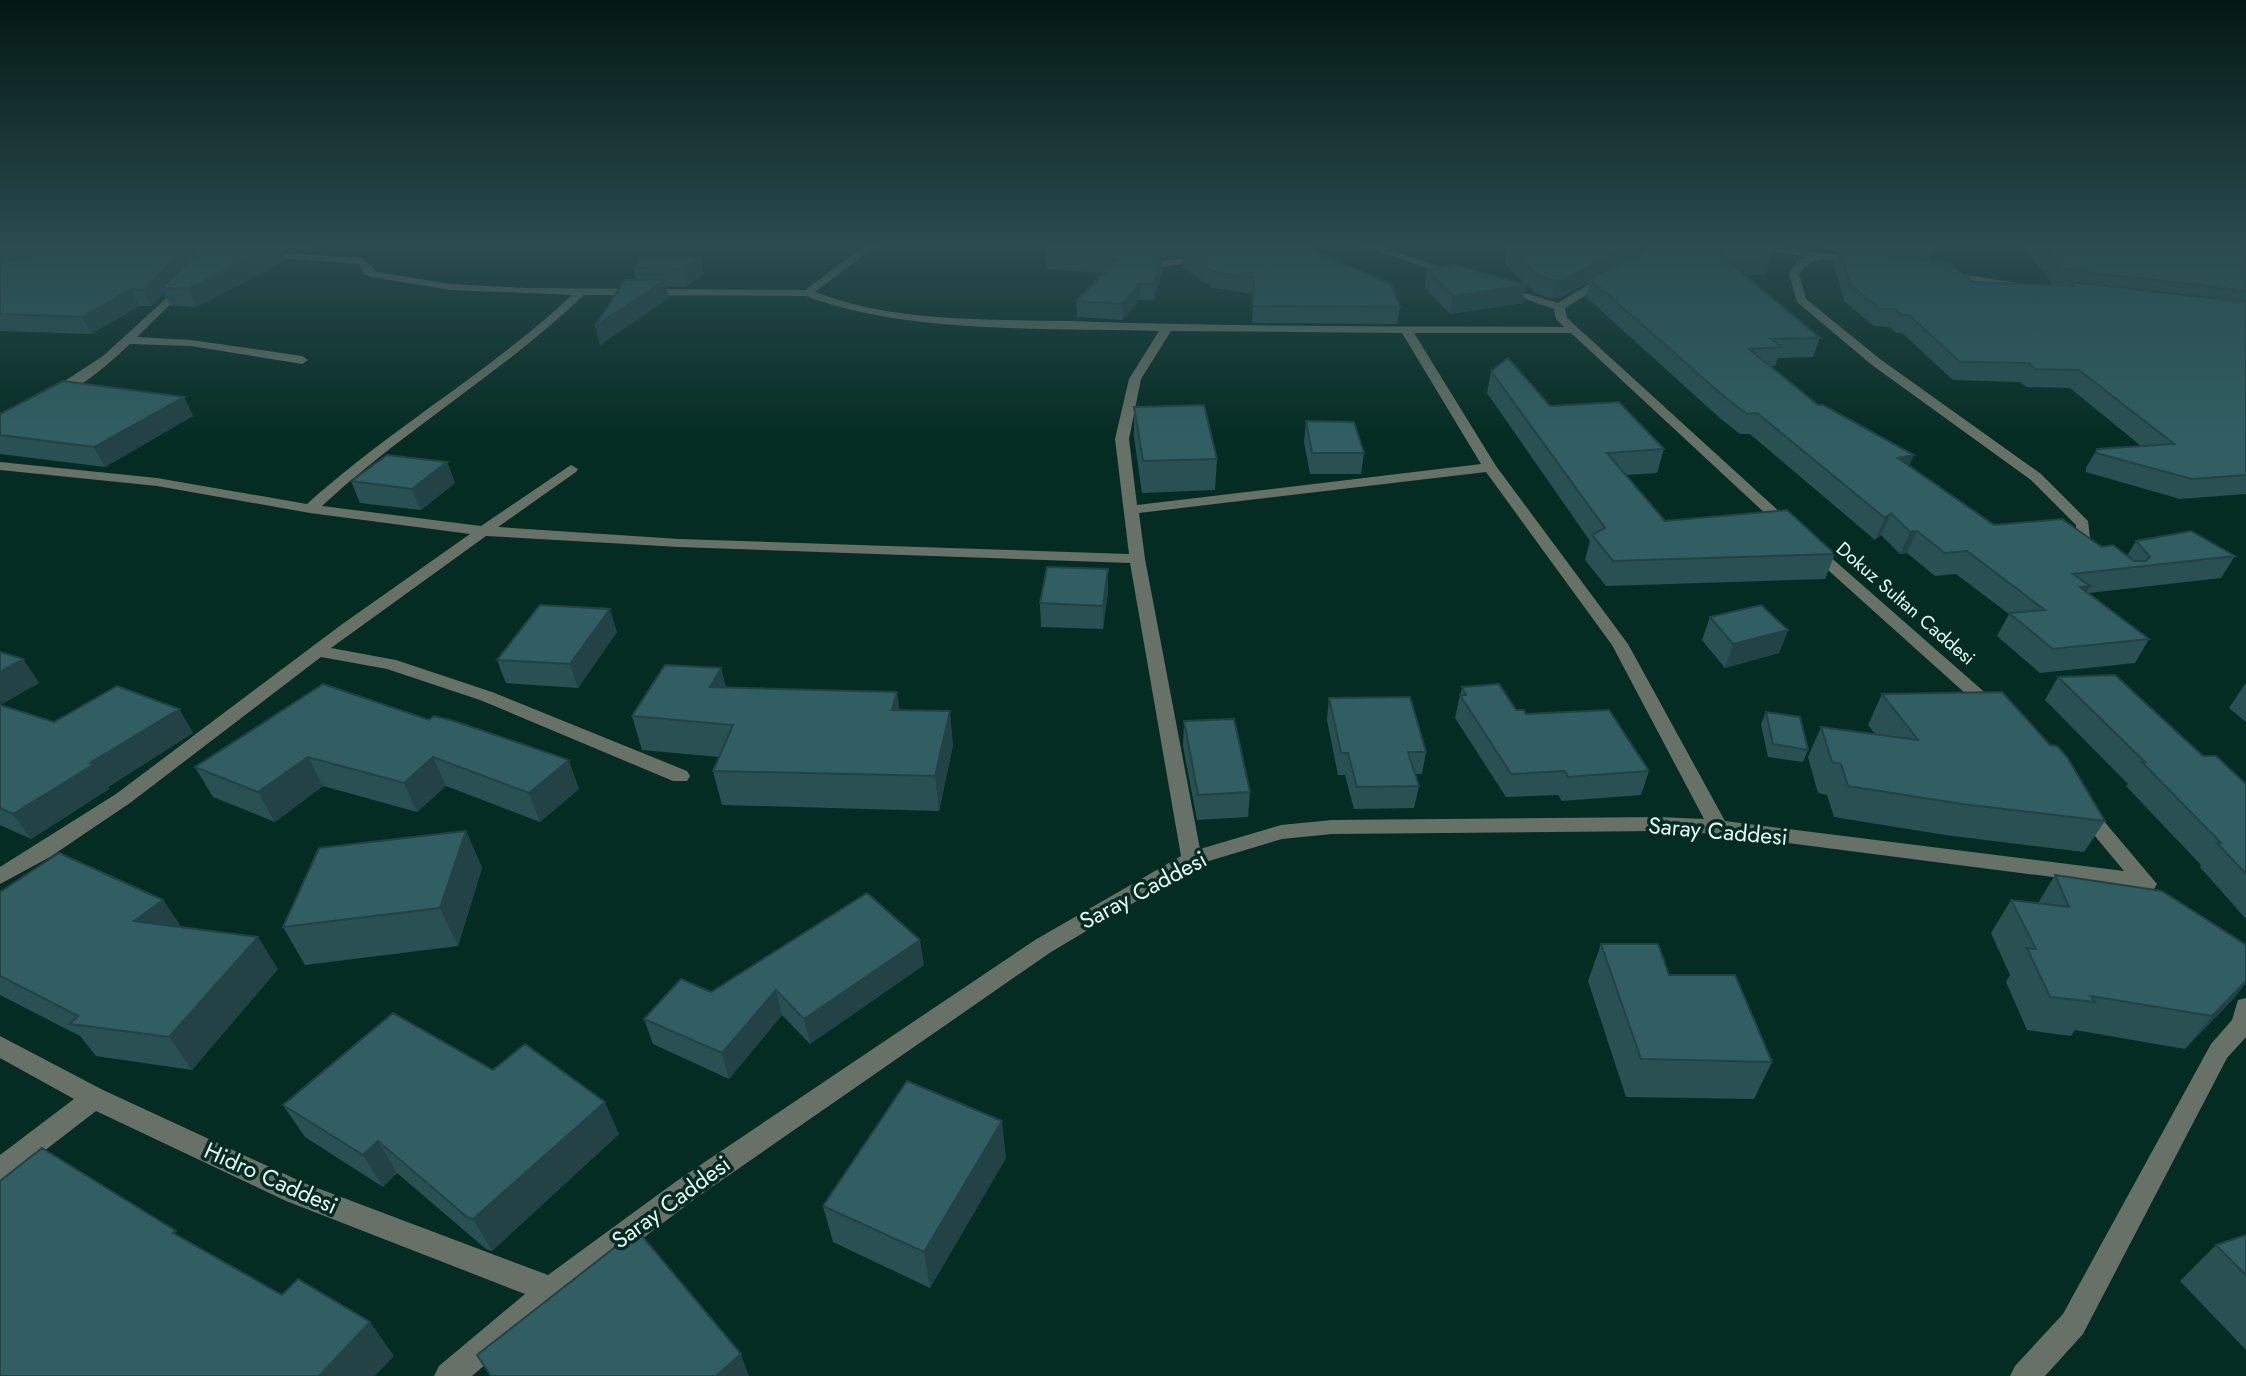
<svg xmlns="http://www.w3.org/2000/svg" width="2246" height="1376" font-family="Jost,sans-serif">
<rect width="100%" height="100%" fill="#052c23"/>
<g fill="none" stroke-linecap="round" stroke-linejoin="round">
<path fill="#677167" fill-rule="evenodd" d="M866,245H877L815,292C896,323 986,319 1071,321C1235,327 1400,326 1564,327L1556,319L1554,309L1496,289L1501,286L1558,303L1604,275H1612V279L1565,308L1567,318L1793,524V530H1783L1571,333H1414L1496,466L1628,644L1725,821L2124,871L2075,812L2078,807H2092L2157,884L2154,889L2147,892L2138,888L1718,834L1659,831L1332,834L1282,839L1199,864L1051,952L696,1198L561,1300L472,1376H434L439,1366L525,1294L286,1201L96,1111L9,1178L0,1182V1155L74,1099L0,1058V1036L103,1090L304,1183L548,1275L678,1180L1035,940L1181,856L1130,563L679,547L486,536L331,648L396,660L492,692L687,771L690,776L687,781H673L480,700L387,669L321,657L130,803L50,857L0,884V867L116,794L341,625L470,534L310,513L157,486L0,470V462L157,478L307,504C391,428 490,372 572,295L451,290L371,277L364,274L359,264L262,257L257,254L258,252L363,258L377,272L451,284L526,288L805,290ZM584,295L806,296C909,335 1049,327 1159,331L1129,379L1115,439L1129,554L679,539L498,527L576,472L578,469L571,465L481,526L322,506C404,430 502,373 584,295ZM1171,331L1402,333L1481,464L1137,505L1129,439L1141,379ZM1486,472L1612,645L1704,819L1659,817L1332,820L1281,825L1200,849L1145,559L1139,513Z
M1360,245H1375L1463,275L1454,277Z
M1739,245H1765L1862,259L1863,261L1858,264C1836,261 1813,252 1799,274L1806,299L1880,359L2041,474L2088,521L2090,538L2104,551L2101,554H2091L2077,542L2076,525L2031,480L1872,365L1797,302L1789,274L1797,261L1807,257Z
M1207,256L1211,257V261L1151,268L1136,263L1141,260L1151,262Z
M1944,271L2017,283L2022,286L2017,289L1940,276V272Z
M183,283L188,286L187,288L137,337L191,340L302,356L308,360L302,364L191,346L130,344C115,358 71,399 51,396V390L103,356Z
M1814,545L1819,547L1998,704L2001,708L1998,712H1986L1809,553L1806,550L1809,547Z
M2246,998V1037L2227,1058L2083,1334L2045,1376H2010L2015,1366L2063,1314L2211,1044L2232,1020L2238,1000Z"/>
</g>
<path fill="#295154" d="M0,245H317L305,251H281L285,261L196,307L170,306L164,293L151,306H139L91,334L0,331Z
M1052,245H1299L1400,307L1397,324L1252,323L1253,294L1213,288L1183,267V257L1170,259L1166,255L1165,259H1162V270L1154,300H1140L1122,320L1077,317L1076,301L1104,273L1046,269V253Z
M1547,245H1636L1633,256L1716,251L1717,245H1768L1771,257L1766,274L1746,276L1820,338L1813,357L1778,358L1775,366H1770L1818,405L1909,466L1994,525L2102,547L2127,556L2136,541L2235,556L2221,578L2089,593L2149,639L2135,663L2040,673L1997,636L2009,614L1956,574L1935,576L1907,553L1900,554L1881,535L1875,540L1750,434H1740L1721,419L1586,297L1589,282L1562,297L1552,299L1535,293L1505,264L1508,247Z
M1829,245H1931L1933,251L1929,261L1973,282L2053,285L2022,245H2213L2246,249V494L2180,499L2086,472V468L2097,449L2141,446L2070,388L2027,387L2020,382L1953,380L1902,333H1896L1889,327L1874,326L1844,301L1834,264L1838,252L1831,251Z
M642,257L704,274L686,287L666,286L669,298L600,345L595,326L636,280L634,268Z
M1427,270L1523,303L1450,314L1425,288Z
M1491,371L1550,406L1664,449L1657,473L1626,475L1665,521L1835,554L1825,579L1606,586L1585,560L1590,541L1487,393Z
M184,397L193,416L105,467L0,454V414Z
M1134,407L1217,459L1215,490L1142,493L1134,437Z
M1306,421L1364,453L1361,474H1310L1304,442Z
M447,462L455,483L421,510L360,503L351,481Z
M1108,569V592L1103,629L1041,627L1040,603Z
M1710,617L1788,630L1779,653L1725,668L1702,640Z
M617,632L578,688L506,683L497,660Z
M0,652L23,659L39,683L0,705L54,722L179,709L193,733L108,787L109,789L31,839L0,825Z
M721,668L726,688L900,710L953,745L939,811L722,805L713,771L719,757L642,750L632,716Z
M2058,677L2203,756L2246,784V919L2200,867L2201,865L2126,786L2128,784L2045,700Z
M2245,684H2246V722L2229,708Z
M1462,687L1526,714L1649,771L1641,795L1562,801L1558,795L1506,797L1455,718Z
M1882,694L2105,821L2084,852L1945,835L1834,817L1827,795L1818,793L1808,757L1821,727L1875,734L1868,725Z
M1329,698L1426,752L1422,774H1415L1419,786L1414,808L1354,809L1345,775H1338L1327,720Z
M1766,712L1808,750L1803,762L1768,757L1761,724Z
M429,720L579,789L540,822L446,786L417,812L323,786L275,822L213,797L195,767Z
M1184,721L1250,792L1248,817L1197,820L1183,746Z
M466,831L482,868L458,946L305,965L283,927Z
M2055,875L2246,945V983L2234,998L2185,1049L2075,1030L2071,1036L2027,1030L2006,982L2010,975L1991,933L2011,900L2038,903Z
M0,892L163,900L181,927L278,969L192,1070L96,1056L80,1036L0,995Z
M1601,944L1772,1062L1754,1099L1626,1097L1588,981Z
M924,965L810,1044L782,1015L729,1079L653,1044L644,1019L711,992Z
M493,1070L619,1134L492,1251L486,1249L397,1173L383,1187L305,1137L283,1105Z
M1006,1158L930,1288L833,1242L823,1206Z
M2246,1235V1350L2180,1281L2216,1245Z"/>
<path fill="#224245" d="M30,245H101L0,270V252Z
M188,245H210L162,288L164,293L151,306L143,290Z
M277,245H279L285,261L196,307L188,289Z
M302,245H317L305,251Z
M1171,245H1257L1183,252V257L1170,259Z
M1629,245H1636L1633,258L1590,279L1589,282L1562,297L1552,299L1556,281Z
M1162,254V270L1154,300V284Z
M700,257L704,274L686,287L682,269Z
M1771,257L1766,274L1723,279L1728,261Z
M665,280L669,298L600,345L595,326Z
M1140,284V300L1122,320V304Z
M1526,285L1523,303L1450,314L1453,296Z
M131,289L139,306L91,334L82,317Z
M184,397L193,416L105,467L94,447Z
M1914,455L1905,476L1898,458Z
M447,462L455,483L421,510L412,489Z
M1891,513L1881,535L1875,540L1885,518Z
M1917,531L1907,553L1900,554L1910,532Z
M1108,569V592L1103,629V606Z
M2090,586L2077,608L2080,587Z
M610,609L617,632L578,688L570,664Z
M1788,630L1779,653L1725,668L1733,644Z
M23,659L39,683L0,705V672Z
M721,668L729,701L710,687Z
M897,692L902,725L892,710Z
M179,709L193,733L108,787L109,789L31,839L13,814L90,763Z
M950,711L953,745L939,811L935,776Z
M308,757L323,786L275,822L258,792Z
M433,757L446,786L417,812L404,783Z
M569,760L579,789L540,822L529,793Z
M466,831L482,868L458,946L440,908Z
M163,900L185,932L134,921Z
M258,937L278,969L192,1070L169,1037Z
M920,940L924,965L810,1044L804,1019Z
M2246,981V983L2234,998L2185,1049L2212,1016Z
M776,990L782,1015L729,1079L722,1053Z
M605,1102L619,1134L492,1251L473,1219Z
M1002,1121L1006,1158L930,1288L924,1252Z
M378,1141L397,1173L383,1187L363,1155Z
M370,1322L394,1356L375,1376H319Z
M741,1354L749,1376H716Z"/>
<path fill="#305e62" stroke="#224245" stroke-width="2" d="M0,245H30L0,252Z
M72,245H188L143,290L131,289L82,317L0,314V263Z
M205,245H277L188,289L162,288Z
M1052,245H1105L1151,255L1162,254L1154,284H1140L1122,304L1076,301L1118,259L1046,253Z
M1216,245H1299L1391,284L1400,307L1253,306L1254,278L1214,272L1183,252Z
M1547,245H1629L1566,279L1556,281L1538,275L1508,247Z
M1655,245H1709L1721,255V245H1768L1771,257L1728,261L1820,338L1771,339L1782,347L1749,349L1818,405H1823L1914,455L1898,458L1994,525L2062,519L2102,547L2113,545L2134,561H2146L2150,557L2136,541L2191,531L2235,556L2073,574L2090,586L2080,587L2149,639L2053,649L2009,613L2045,610L1967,551L1945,553L1917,531L1910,532L1891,513L1885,518L1757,413L1747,414L1727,399L1590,279Z
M1893,245H1931L1933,251Z
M2042,245H2213L2246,249V291L2061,269Z
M1840,248L1950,264L1973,282L2074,286L2071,282L2246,302V475L2192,479L2096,453L2097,449L2174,444L2079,370L2035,369L2029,363L1960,362L1909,315H1902L1895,309H1880L1850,284Z
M642,257H700L682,269L634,268Z
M1455,265L1526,285L1453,296L1427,270Z
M625,280H665L595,326Z
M1508,358L1550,406L1619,402L1664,449L1607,453L1665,521L1787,510L1835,554L1613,561L1592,535L1605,528L1491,371Z
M63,381L184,397L94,447L0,435V414Z
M1204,405L1217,459L1143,461L1134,407Z
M1306,421L1354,422L1364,453H1312Z
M387,455L447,462L412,489L351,481Z
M1047,567L1108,569L1103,606L1040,603Z
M540,605L610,609L570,664L497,660Z
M1761,605L1788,630L1733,644L1710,617Z
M0,652L23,659L0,672Z
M665,665L721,668L710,687L897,692L892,710L950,711L935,776L713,771L733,725L632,716Z
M2115,675L2203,756H2216L2246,784V874L2217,843H2221L2142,762H2145L2058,677Z
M323,684L429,720L434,716L454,721L569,760L529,793L433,757L404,783L308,757L258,792L195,767Z
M1499,684L1516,710H1524L1526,714L1609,710L1649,771L1568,777L1565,771L1511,774L1460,695H1466L1462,687Z
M117,686L179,709L90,763L93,765L13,814L0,808V705L54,722Z
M2002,692L2050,745L2057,746L2067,757L2105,821L1962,804L1848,786L1841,764L1832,762L1821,727L1918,740L1882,694Z
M1410,697L1426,752H1408L1419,786L1357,787L1348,753H1341L1329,698Z
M1766,712L1800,717L1808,750L1773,744Z
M1234,719L1250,792L1198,795L1184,721Z
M466,831L440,908L283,927L319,848Z
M59,853L163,900L134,921L258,937L169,1037L70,1024L78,1016L0,976V892Z
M2055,875L2162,891L2246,945V981L2212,1016L2091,996L2095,1002L2050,997L2027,948L2036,949L2011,900L2069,907Z
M867,893L920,940L804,1019L776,990L722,1053L644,1019L681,979L711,992Z
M1601,944H1658L1669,975H1735L1772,1062L1641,1059Z
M393,1013L493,1070L525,1044L605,1102L473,1219L467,1217L378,1141L363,1155L283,1105Z
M907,1081L1002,1121L924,1252L823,1206Z
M42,1148L176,1231L173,1233L282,1295L298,1279L370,1322L319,1376H0V1181Z
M637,1230L741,1354L716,1376H491L477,1355Z
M2246,1235V1275L2216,1245Z"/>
<linearGradient id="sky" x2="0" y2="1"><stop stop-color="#031813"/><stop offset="0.56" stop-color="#2a4b50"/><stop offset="1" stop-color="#2a4b50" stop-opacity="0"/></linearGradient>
<rect width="2246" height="438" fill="url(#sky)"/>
<g text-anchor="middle" stroke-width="7" stroke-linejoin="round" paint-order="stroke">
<g font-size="19" fill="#e5f9f2" stroke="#052c23">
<text transform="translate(1906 603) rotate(41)" y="7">Dokuz Sultan Caddesi</text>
</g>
<g font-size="23" fill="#e5f9f2" stroke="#052c23">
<text transform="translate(1718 831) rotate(5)" y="8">Saray Caddesi</text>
<text transform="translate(1143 890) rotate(-28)" y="8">Saray Caddesi</text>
<text transform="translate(271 1178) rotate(24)" y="8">Hidro Caddesi</text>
<text transform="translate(671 1202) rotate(-36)" y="8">Saray Caddesi</text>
</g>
</g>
</svg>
